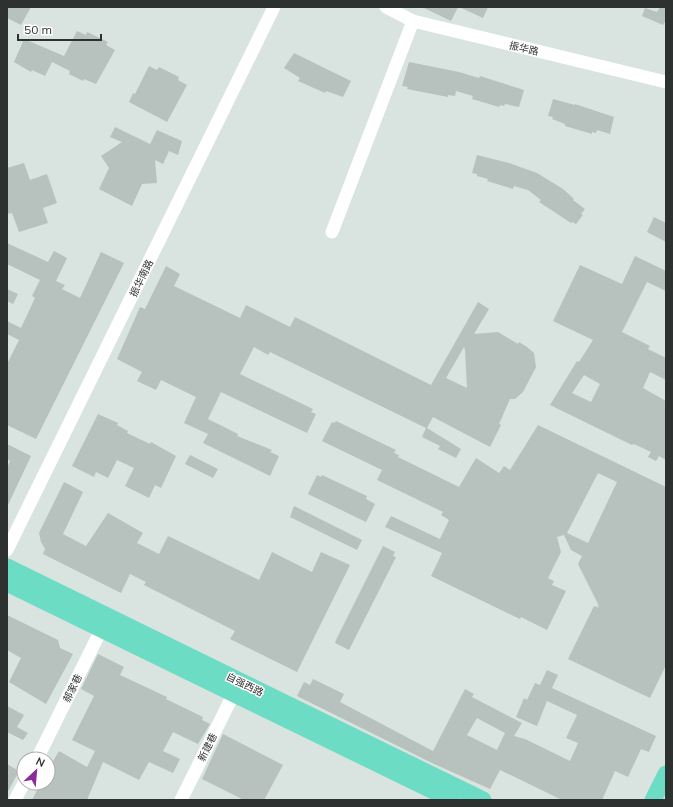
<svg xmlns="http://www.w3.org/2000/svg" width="673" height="807" font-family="Mulish,'Noto Sans SC',sans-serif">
<rect width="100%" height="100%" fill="#d9e3df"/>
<path fill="#b7c1bd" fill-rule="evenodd" d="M7,7H31L21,25L7,18Z
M422,7H458L451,21Z
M459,7H488L483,18Z
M660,7H666V20L663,25L642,16L645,8L657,12Z
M77,31L86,35L87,32L108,42L106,45L115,50L96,84L84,79L83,81L69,74L70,71L52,62L45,76L32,70L31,72L14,62L24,39L64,56Z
M294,53L351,81L343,97L326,91L325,93L298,81L300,78L284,68Z
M409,62L459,72L479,78L480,76L524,90L519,107L505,104L504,106L500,105L499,107L472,99L473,96L456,91L455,96L448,95V97L407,89L408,87L402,86Z
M149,66L157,70L159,67L179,77L178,80L187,85L167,122L129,102L133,93L135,94Z
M553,99L575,105V104L614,117L610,134L597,130L596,133L592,132V134L565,126V124L552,119L553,117L548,116Z
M115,127L150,144L157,130L182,141L178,155L169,151L163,164L155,160L157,183L142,184L132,206L99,189L109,168L101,156L122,142L110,137Z
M477,155L509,163L537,173L563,189L574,199L573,200L585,209L581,214L583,215L576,224L572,222L571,223L539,202L541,200L528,190L514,186L513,189L487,181L488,179L477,176V174L472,173Z
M24,163L30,180L47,174L57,203L43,208L48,223L19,232L12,213L7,214V168Z
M654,217L666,223V242L647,232Z
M7,243L48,262L54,251L67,258L56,281L65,285L62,289L80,298L101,252L124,263L36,439L7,425V364L19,340L7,334V321L21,328L35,298L32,296L40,280L7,264Z
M635,256L666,271V291L647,282L622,332L650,346L648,349L666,358V380L650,372L643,388L666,401V460L659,456L656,461L648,457L651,452L634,444L632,445L550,405L577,361L579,362L593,340L553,321L580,265L622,284ZM584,375L600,384L591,402L572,393Z
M166,266L180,274L174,286L240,318L246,305L290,327L295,317L431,385L478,302L489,309L474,334L498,332L518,344L519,342L527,347L534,353L536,367L523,392L515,399H510L499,424L501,425L490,447L433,417L427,428L461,449L456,458L438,449L440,446L422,437L426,428L270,352L268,355L254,347L240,374L313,409L311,412L316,414L307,433L221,392L208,419L238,434L237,436L272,450L270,452L279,456L270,476L203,443L208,434L184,423L196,397L161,380L156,390L137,381L142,372L117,359L140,307L145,309ZM464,347L465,350L467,388L446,378Z
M7,289L18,294L13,304L7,301Z
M98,414L118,423L117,425L128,431L127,433L150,444L151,442L176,456L161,488L155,485L149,498L125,486L134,468L117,460L108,478L96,472L94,477L72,466Z
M336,421L396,450L394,453L399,455L398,457L459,487L476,458L499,473L504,466L510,470L538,425L666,487V665L650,698L568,659L594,606L599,608L597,605L599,606L578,564L582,556L571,550L564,535L557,537L561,552L548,578L554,581L552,585L566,591L547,630L521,617L520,619L431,576L442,553L385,527L391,516L440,539L449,520L441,515L443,512L377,480L382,470L322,441L332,422L334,423ZM598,473L617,482L588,543L567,533Z
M7,444L31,456L7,507V468L10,461L7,459Z
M190,455L218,469L213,478L185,464Z
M317,475L321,477L322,475L367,496L366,499L375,504L366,522L308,494Z
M64,482L83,492L63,534L86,546L108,513L143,533L137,543L159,554L168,536L259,580L272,552L312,572L321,552L350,565L297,672L230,639L235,631L144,585L146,582L130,574L121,593L43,554L45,549L41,542L39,533Z
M294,506L362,540L357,550L290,517Z
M383,546L395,552L393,556L396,557L349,650L335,643L336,640Z
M7,615L58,640L60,648L73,654L46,704L9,682L21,658L7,650Z
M98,654L124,667L120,675L167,697L166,699L203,717L202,720L210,724L198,744L173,732L163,751L180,759L173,773L149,762L139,780L103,762L87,800H32L41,783H48V770L59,751L87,767L95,751L72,740L94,696L81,689Z
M547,670L558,675L552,688L656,736L649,752L641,749L628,777L615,771L602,800H562L500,770L490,789L432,763L297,696L304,682L310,685L313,679L344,694L340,702L433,751L465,689L474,694L472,697L522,723L514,736L525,739L570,761L578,743L566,738L577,715L547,701L537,726L516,717L524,698L527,700L535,683L540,685ZM477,718L505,733L497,750L467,735Z
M7,706L24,715L17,727L28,733L23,740L7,732Z
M223,734L283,765L264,800H244L202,779Z
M7,764L19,771L7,793Z"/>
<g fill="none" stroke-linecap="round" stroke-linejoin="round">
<path stroke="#fff" stroke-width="13" d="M386,7L413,21L666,82
M332,232L413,21
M7,550L274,7
M37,759L105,622
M15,800L24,783
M181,800L233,695"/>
<path stroke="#6ddcc5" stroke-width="17" d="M7,567L483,800
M7,583L452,800
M653,800L666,774"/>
</g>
<g text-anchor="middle" stroke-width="3" stroke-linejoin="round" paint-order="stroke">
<g font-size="10" fill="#2d312f" stroke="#fff">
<text transform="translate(524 48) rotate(13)" y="4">振华路</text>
<text transform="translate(141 278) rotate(-64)" y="4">振华南路</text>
<text transform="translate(245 684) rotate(26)" y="4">自强西路</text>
<text transform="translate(72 688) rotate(-64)" y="4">郝家巷</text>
<text transform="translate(207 747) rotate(-64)" y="4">新建巷</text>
</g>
</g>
<rect width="673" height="807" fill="none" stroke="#2d312f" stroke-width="16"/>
<g transform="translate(36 771) rotate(26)"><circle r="19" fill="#ffffff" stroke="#abadac"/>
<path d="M0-3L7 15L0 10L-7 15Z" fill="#8a2d98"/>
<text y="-6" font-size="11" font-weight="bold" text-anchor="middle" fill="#2d312f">N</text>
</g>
<path d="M18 34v6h83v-6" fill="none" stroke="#2d312f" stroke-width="2"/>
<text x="24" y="34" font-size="12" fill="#2d312f" stroke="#ffffff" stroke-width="3" paint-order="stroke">50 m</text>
</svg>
